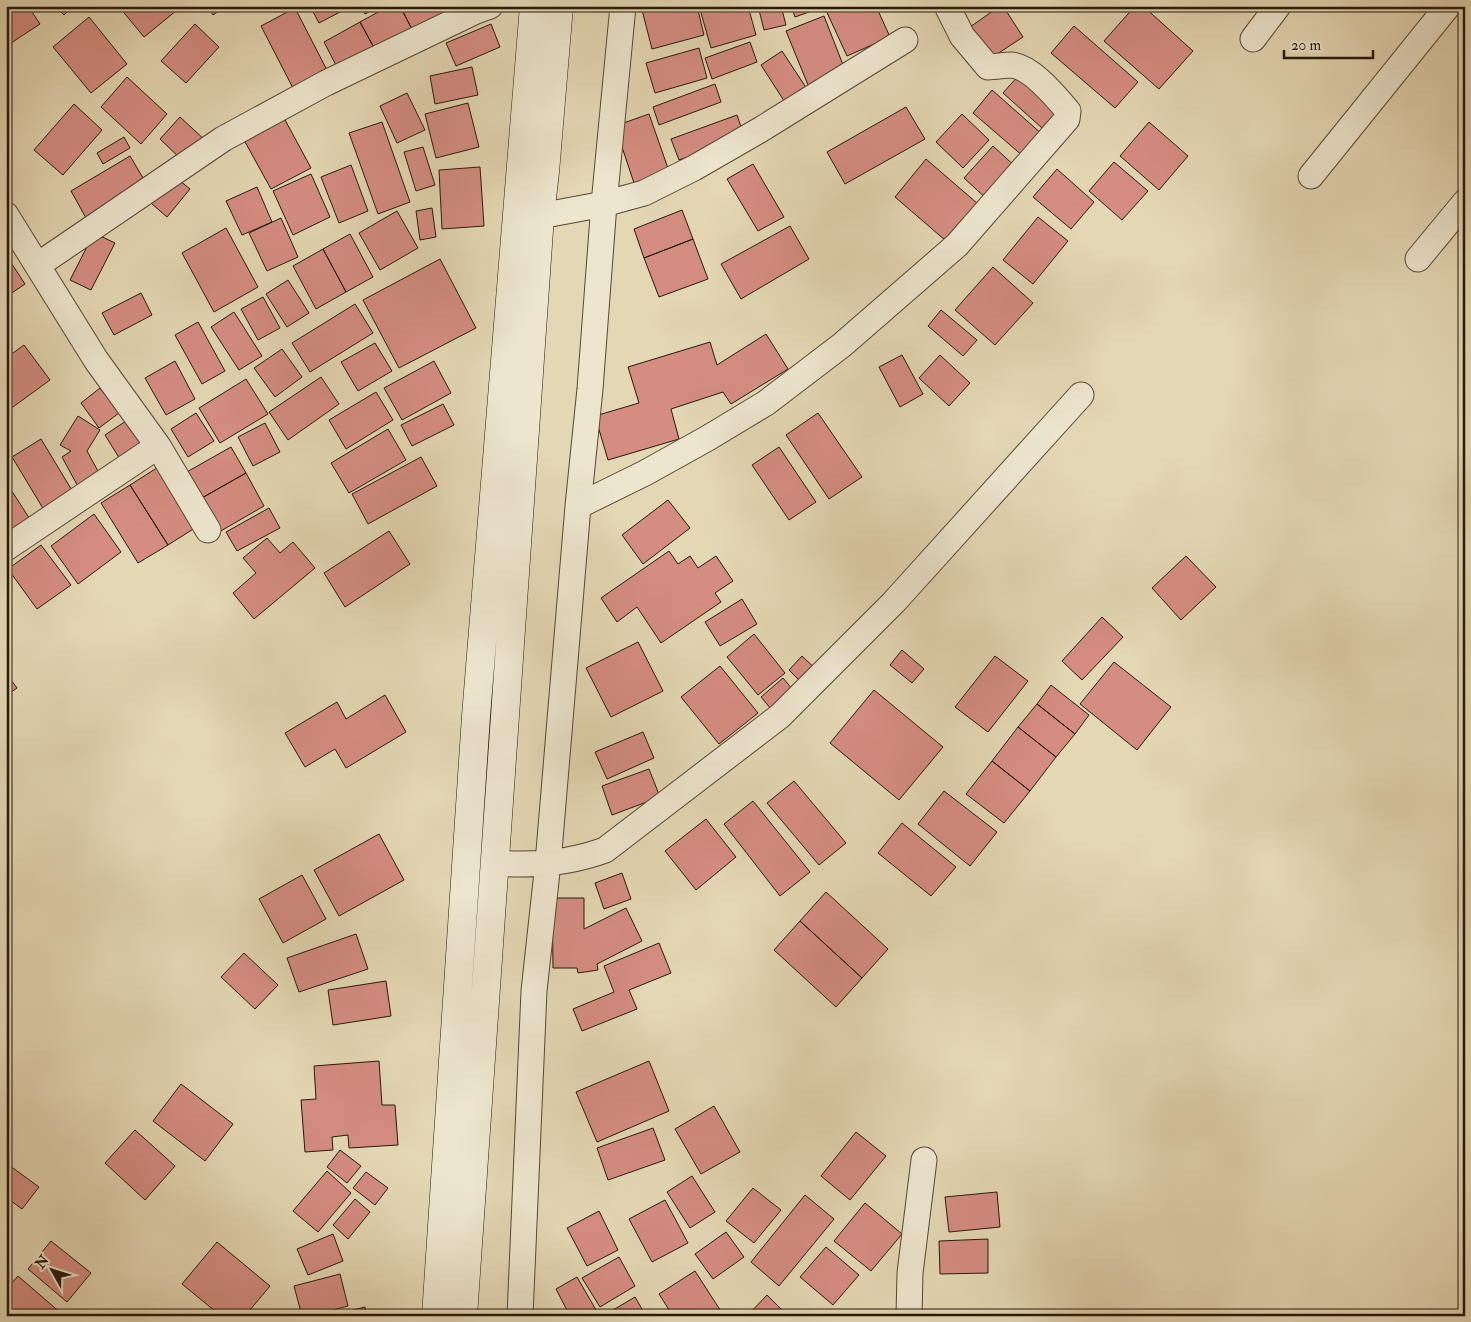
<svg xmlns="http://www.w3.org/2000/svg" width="1471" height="1322" font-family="'IM FELL Double Pica',serif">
<rect width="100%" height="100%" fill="#e4d7b4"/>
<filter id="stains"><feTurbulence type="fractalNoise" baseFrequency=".004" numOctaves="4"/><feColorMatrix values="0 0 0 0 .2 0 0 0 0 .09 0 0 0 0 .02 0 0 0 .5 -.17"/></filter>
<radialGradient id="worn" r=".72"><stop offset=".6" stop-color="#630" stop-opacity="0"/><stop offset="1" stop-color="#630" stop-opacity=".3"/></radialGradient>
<path fill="#d58d82" stroke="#26190a" d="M6,6H28L40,24L11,43L6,35Z
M55,6H73L64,15Z
M122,6H182L144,37L120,8Z
M207,6H226L213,15Z
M310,6H342L344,10L319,23Z
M360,6H380L365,14Z
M389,6H400L415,35L378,55L360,22Z
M400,6H440L446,18L415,35Z
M641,6H697L704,35L652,49Z
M699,6H748L756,35L711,48Z
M758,6H781L786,25L764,30Z
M791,6H823V7L795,17Z
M824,6H876L890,37L847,56Z
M1000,6H1003L1023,37L988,60L967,29Z
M1135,6H1143L1193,51L1159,89L1104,41Z
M295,8L330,76L296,94L261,26Z
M824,16L845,70L808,85L786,31Z
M89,17L127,64L91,93L53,47Z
M360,22L378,55L341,75L324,42Z
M195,24L219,47L186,83L161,61Z
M491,24L500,47L456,66L446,43Z
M1074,26L1138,82L1115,108L1051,53Z
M750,42L757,62L712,79L705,58Z
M699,48L707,78L655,93L646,63Z
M782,51L809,92L788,107L761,65Z
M472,67L478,95L435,104L430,76Z
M1019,75L1059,111L1042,128L1003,93Z
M127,77L167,114L141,144L101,107Z
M715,84L721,102L659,125L653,107Z
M992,90L1043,135L1024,157L973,113Z
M407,93L425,130L397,143L380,106Z
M468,103L479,147L436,158L425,114Z
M74,104L102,130L63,175L34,150Z
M906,107L925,139L845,184L827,152Z
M649,114L670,174L635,186L615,126Z
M962,114L989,140L963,168L936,142Z
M737,115L744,136L679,160L671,139Z
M180,117L206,141L185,163L160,139Z
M284,118L311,168L271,189L244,140Z
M382,122L410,202L378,214L349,133Z
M1149,122L1188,156L1159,190L1120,156Z
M124,137L130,148L103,164L97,153Z
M993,146L1018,169L989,201L964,178Z
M423,147L435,185L416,191L404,152Z
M130,156L146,183L86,218L71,191Z
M926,159L978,204L946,241L895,197Z
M1114,162L1148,191L1122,220L1089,191Z
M753,164L784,217L758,231L727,179Z
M351,165L368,211L339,223L321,177Z
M480,167L484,226L442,229L439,170Z
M1057,169L1094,202L1071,229L1033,197Z
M311,174L330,217L293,235L273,191Z
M174,176L190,189L167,217L151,203Z
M257,187L272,222L242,235L226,201Z
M432,208L436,237L420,240L416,211Z
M682,210L693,239L644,258L634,229Z
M397,211L418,248L380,270L359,233Z
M1038,217L1068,241L1033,284L1003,260Z
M281,218L298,257L267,271L249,233Z
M790,226L809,259L741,299L721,264Z
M226,228L258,287L214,312L182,253Z
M94,233L115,243L91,290L70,280Z
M350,234L373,277L346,292L323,249Z
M693,239L708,279L659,297L644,258Z
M323,249L346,292L316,309L293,266Z
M6,255L25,284L6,297Z
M440,259L476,328L399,368L363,300Z
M993,267L1033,303L995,345L955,310Z
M288,280L309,313L287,327L266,294Z
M141,293L152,315L114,335L102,313Z
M263,297L280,328L258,340L241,309Z
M355,304L373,333L310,372L292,343Z
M941,310L977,340L963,356L928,326Z
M234,312L262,356L239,370L211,327Z
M198,322L225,371L202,384L175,335Z
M766,334L788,369L731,404L723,392L671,409L679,439L608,460L595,416L639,403L628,367L710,342L717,365Z
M375,343L392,371L358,391L341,362Z
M24,345L50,380L6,412V358Z
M282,349L302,377L275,397L254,368Z
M902,355L923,394L900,407L879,367Z
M940,355L970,383L949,406L919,378Z
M175,361L195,399L166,415L145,378Z
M434,361L451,393L402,420L384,388Z
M321,377L339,404L288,440L269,412Z
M246,379L268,414L220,443L199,408Z
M100,388L119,413L99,428L81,403Z
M376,392L393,420L346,449L329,420Z
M443,404L454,425L412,446L401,425Z
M196,413L214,441L188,457L171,429Z
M818,413L862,477L829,499L786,435Z
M78,416L100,430L87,451L104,482L82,494L62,457L71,451L60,445Z
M126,421L145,450L123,464L105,435Z
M265,423L280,452L253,466L238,437Z
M388,429L406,460L349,493L331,463Z
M41,439L76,497L47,515L12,457Z
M231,447L246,473L200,499L185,473Z
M779,447L816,502L789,520L752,465Z
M421,457L437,486L368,524L352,494Z
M160,466L198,526L168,545L130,485Z
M246,473L264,506L219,532L200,499Z
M6,482L35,527L6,545Z
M130,485L168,545L138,563L101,503Z
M668,500L690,528L643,564L622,535Z
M269,508L280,528L237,551L226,532Z
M94,514L121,552L78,584L51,546Z
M389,531L410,564L345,607L324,573Z
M267,538L280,553L293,542L315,568L254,619L233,593L256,573L243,558Z
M41,545L71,585L37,609L8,569Z
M669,551L678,564L690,556L698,568L716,556L733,581L715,593L721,602L661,643L637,607L617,622L601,598Z
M1186,556L1216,587L1181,620L1152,588Z
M742,599L757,624L720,646L705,622Z
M1102,617L1123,637L1082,680L1062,661Z
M754,634L785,673L758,695L727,657Z
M638,642L663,691L611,717L586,668Z
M902,650L924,669L912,683L890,665Z
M802,656L820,673L806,687L789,670Z
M995,656L1028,681L988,732L955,707Z
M1114,662L1171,707L1137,750L1080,704Z
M720,666L758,713L719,744L681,697Z
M6,673L17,688L6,696Z
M783,678L798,696L776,715L761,697Z
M1051,685L1089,715L1075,734L1037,704Z
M874,690L943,747L899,800L830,743Z
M385,695L406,732L346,768L335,749L305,767L285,733L337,702L346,719Z
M1037,704L1075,734L1056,757L1018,727Z
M1018,727L1056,757L1030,791L992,761Z
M643,732L654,758L607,779L595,752Z
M992,761L1030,791L1004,823L966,794Z
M649,769L660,797L612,815L602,786Z
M794,781L846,843L819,865L767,803Z
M944,791L997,832L970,866L918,824Z
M753,801L810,872L780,896L724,824Z
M706,819L736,857L696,890L665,851Z
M902,823L956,867L931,896L878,853Z
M379,834L404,880L339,916L314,870Z
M622,873L631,899L604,909L595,883Z
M302,875L326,919L283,943L259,899Z
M826,892L888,949L862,978L800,921Z
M552,898H584V929L626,908L642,941L597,964L598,970L578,973L577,968H553Z
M800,921L862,978L836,1007L774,950Z
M356,934L368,969L299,992L287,958Z
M659,943L671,973L629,990L637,1009L582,1031L573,1009L614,992L604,966Z
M244,953L278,985L255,1009L221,977Z
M386,981L391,1016L333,1025L328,990Z
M379,1061L382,1105H395L398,1145L349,1148L348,1135L332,1137L333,1150L305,1152L301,1100L316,1099L314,1066Z
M649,1061L669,1111L597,1142L576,1092Z
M181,1084L233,1124L205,1161L153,1121Z
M714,1106L740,1152L701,1174L675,1129Z
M653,1128L665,1160L608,1180L597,1148Z
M135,1130L175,1166L145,1200L105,1163Z
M856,1132L886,1156L850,1200L821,1176Z
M340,1150L361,1166L347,1183L327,1167Z
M6,1163L39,1187L22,1209L6,1197Z
M327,1171L351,1193L318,1232L293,1211Z
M366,1172L388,1188L375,1205L353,1188Z
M692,1176L715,1212L690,1228L667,1192Z
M753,1188L781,1210L754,1243L726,1221Z
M997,1192L1000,1227L949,1232L945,1197Z
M805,1195L834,1219L779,1286L751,1262Z
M355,1199L370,1212L348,1239L333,1225Z
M665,1200L688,1243L652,1262L629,1219Z
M865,1203L902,1234L871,1271L834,1241Z
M599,1211L618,1250L587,1266L567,1228Z
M726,1232L744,1257L713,1279L695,1254Z
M333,1234L343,1261L308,1275L297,1249Z
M988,1239V1273L940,1274L939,1241Z
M51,1241L91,1273L67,1302L28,1269Z
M217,1242L270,1286L245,1316H221L182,1284Z
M826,1247L859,1275L833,1305L800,1277Z
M619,1257L635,1286L600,1307L582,1278Z
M695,1271L724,1316H673L659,1294Z
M340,1274L348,1306L311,1316H302L294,1286Z
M18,1276L62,1314L60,1316H15L6,1308V1290Z
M577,1277L596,1310L585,1316H570L556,1289Z
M767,1295L787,1315L747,1316Z
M635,1297L646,1316H603Z
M365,1307L367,1316H329Z"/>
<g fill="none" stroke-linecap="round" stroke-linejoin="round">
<defs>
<path id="street" d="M1253,39L1278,6
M1311,176L1448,6
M6,215L96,360L158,446L208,530
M540,216L604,204L644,193L694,168L760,130L905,40
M1418,259L1465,202
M38,265L223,139L326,83L476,11L490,6
M578,506L645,473L708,438L766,403L842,345L957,245L1067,119L1068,111C1056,97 1031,66 1011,65C1004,65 996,67 988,67L962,36L947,6
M6,548L158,446
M494,863C532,866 570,863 605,850L780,716L894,602L1081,395
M520,1316L534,991L548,863L578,506L590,389L604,204L623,6
M909,1316L910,1273L924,1160"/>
<path id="secondary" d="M436,1316L476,716L534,6
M463,1316L540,216L545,172L559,6"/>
</defs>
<use href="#street" stroke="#564834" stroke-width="27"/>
<use href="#secondary" stroke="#26190a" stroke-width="29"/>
<use href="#street" stroke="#ede5ce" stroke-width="25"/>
<use href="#secondary" stroke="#ede5ce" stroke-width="28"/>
</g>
<rect width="1471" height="1322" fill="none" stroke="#e4d7b4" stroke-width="25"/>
<rect x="8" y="8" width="1456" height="1307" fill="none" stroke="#26190a" stroke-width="2.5"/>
<rect x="12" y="12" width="1446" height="1297" fill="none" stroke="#26190a"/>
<g transform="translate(52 1270) rotate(309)" stroke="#ede5ce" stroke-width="4" paint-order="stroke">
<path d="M0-4L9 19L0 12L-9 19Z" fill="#26190a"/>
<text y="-8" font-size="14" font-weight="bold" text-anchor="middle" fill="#26190a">N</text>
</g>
<path d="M1284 50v8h89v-8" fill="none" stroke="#26190a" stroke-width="2.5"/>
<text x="1291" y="50" font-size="15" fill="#26190a" stroke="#ede5ce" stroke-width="4" paint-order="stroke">20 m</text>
<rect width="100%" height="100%" filter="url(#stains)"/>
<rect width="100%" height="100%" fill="url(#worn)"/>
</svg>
